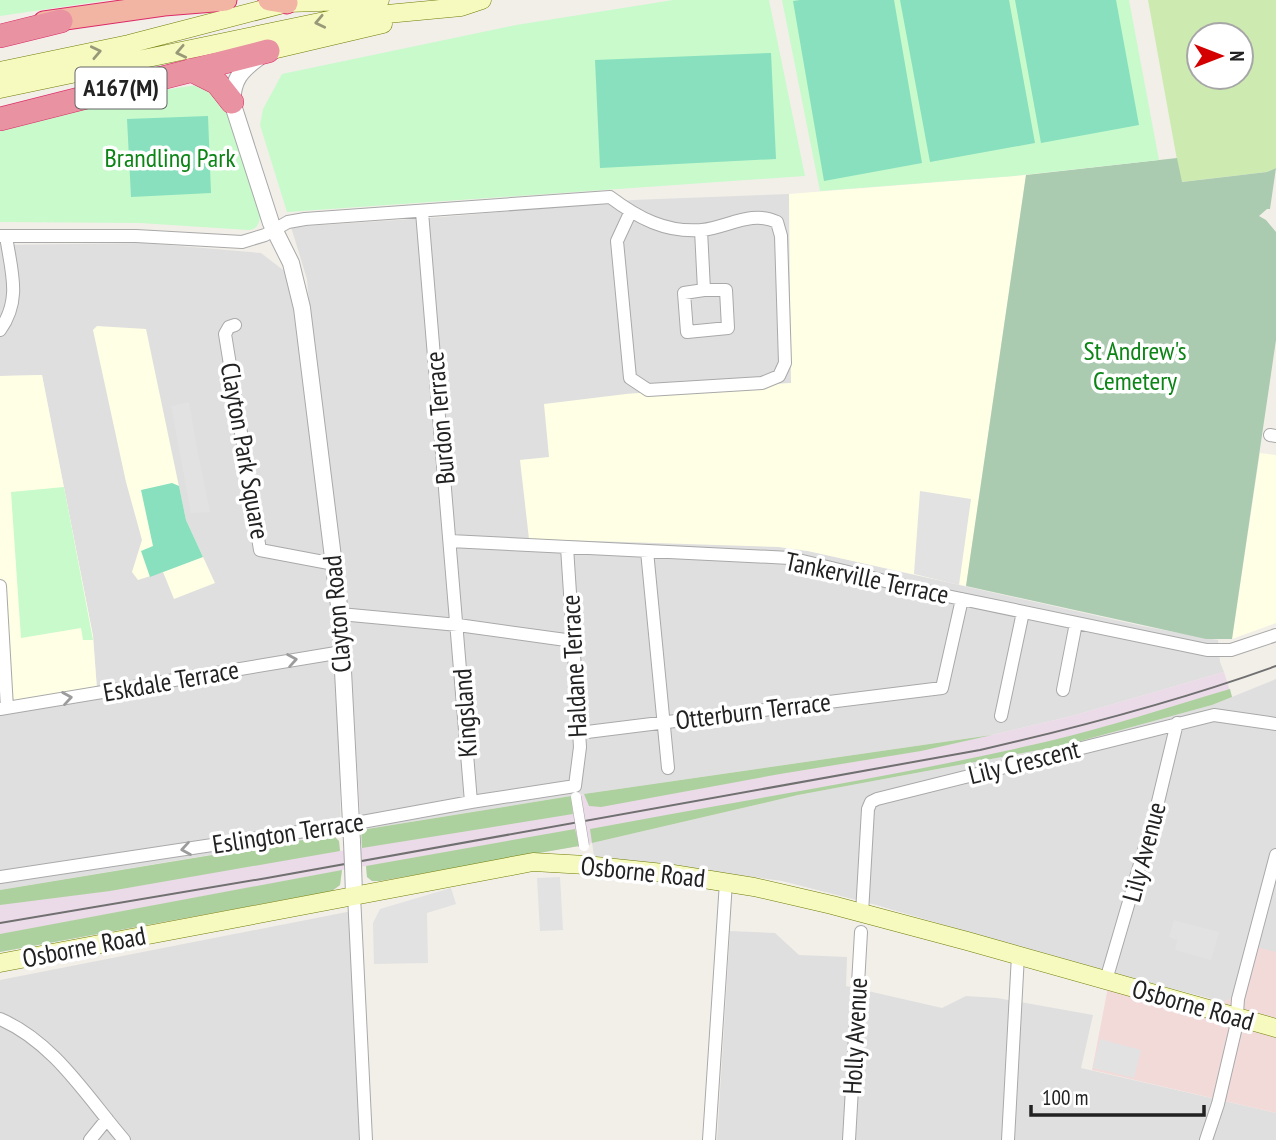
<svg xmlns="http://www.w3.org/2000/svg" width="1276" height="1140" font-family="'PT Sans Narrow',sans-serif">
<rect width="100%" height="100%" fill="#f2efe9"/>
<path fill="#e0dfdf" d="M789,194L791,383L626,394L549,458L521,460L779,547L808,551L1142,626L1218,640L1220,662L1224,672L1072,716L992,735L584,794L361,830L347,605L312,339L307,279L291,227L442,217L633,200Z
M145,243L261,253L287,273L292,288L336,610L341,833L0,890V705L97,689L93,636L42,375L0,376V245Z
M1276,679V952L1245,992L1224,1002L1099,970L876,905L782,881L594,856L592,843L798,795L1066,745L1212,705Z
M352,911L364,1140H0V980Z
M730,931L775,933L799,955L847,957L846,986L942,1008L966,996L997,998L1093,1015L1081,1068L1276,1113V1140H717Z"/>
<path fill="#f2dad9" d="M1257,947L1276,952V1113L1092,1070L1110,977L1224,1002L1245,991Z"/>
<path fill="#ebdbe8" d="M1224,672L1232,697L1212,705L1066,745L798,795L579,846L380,881H372L367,877L366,866L342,870L340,885L332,891L0,952V890L333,835L339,841L340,851L362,848L361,830L584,794L992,735L1072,716Z"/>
<path fill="#ffffe5" d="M1026,175L966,586L808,551L779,547L529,539L520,460L549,457L544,404L626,394L791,383L789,194Z
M97,326L146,329L186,520L215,583L174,599L163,572L138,580L132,572L142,540L126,482L93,330Z
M42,375L93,636L97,690L0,705V376Z
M1260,453L1276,455V623L1232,639Z"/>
<path fill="#cdebb0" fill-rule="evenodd" d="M1148,0H1276V168L1267,172L1181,182ZM1199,35H1241V77H1199Z"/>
<path fill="#add19e" d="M1230,689L1232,697L1212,705L1066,745L798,795L592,843L590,829C742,800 895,777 1045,742C1108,727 1169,707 1230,689Z
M992,735L921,751L780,774L601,807L589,806L584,794Z
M571,796L573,814L362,848L361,830Z
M575,829L579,846L380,881H372L367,877L366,866Z
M333,835L339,841L340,851L110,891L0,905V890Z
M342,870L340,885L332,891L0,952V934Z"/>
<path fill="#aacbaf" d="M1177,158L1182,182L1267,172L1276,168L1270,209H1267L1259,216L1266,220L1276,232V340L1232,639H1206L966,586L1026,175Z"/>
<path fill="#c8facc" d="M0,0H109L0,16Z
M673,0H769L805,176L287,212L260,125L263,109L282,74L516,25Z
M782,0H1129L1159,160L1014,176L820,191Z
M204,84L221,95L260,214C260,223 257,230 248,230L140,223L0,222V130L150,92Z
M64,487L93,640H83L81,628L21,638L11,492Z"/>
<path fill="#88e0be" d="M800,0H894L922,163L824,181L793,1Z
M900,0H1009L1035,143L930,162Z
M1015,0H1116L1139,125L1041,143Z
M771,53L776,159L600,168L595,60Z
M208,116L211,193L131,197L127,119Z
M172,483L179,486L186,520L203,557L150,577L141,551L153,546L141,490Z"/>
<path fill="#e2e2e2" d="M189,402L198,454L210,512L191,513L171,406Z
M920,491L971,499L959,585L914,574Z
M560,877L563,930L540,931L537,878Z
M451,888L456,904L427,913L428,963L374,964L373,923L380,909Z
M1174,920L1219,932L1211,960L1175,950L1177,940L1169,937Z
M1100,1039L1141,1050L1134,1078L1093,1068Z"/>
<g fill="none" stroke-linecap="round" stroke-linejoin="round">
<defs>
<path id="minor" d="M422,212L471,802
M701,230L704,290H726L728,328L687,332L684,293L704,290
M0,236H136L242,242L265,235L288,222L305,219L610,197C638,218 666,233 702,230C728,227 752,210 777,222L781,236L785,363L779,376L762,383L648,390L630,378L617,241L630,213
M235,325L229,327L225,334L260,550L334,564
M0,330C22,299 11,271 6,236
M1270,435L1276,436
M450,541L790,558L947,596L1207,650H1231L1276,635
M647,551L668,768
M0,586L7,708
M340,614L458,625L573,641
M1063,690L1076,623
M0,709L342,652
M1001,716L1023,612
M579,733L942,688L962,599
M0,877L351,824L471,802L575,786L580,747L567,547
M354,895L366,1140
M862,913L868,809L871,802L877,799L1214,715L1276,724
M1106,980L1157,806L1177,723
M0,1019C54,1042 87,1097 124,1140
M90,1140L107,1119
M709,1140L726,882
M849,1140L861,932
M1008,1140L1018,955
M1206,1140L1218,1104L1236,1027L1238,999L1276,855"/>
<path id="tertiary" d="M258,58C240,71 233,80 232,102L271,223L291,263L302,308L340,614L352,842
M353,865L354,895"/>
<path id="secondary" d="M268,51L383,24
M0,71L129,44L287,3L380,0
M0,89L334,19L461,7L482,0
M0,963L533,862L586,865L673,874L754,887L832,905L967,941L1276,1028"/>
<path id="trunk" d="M269,0L287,3
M44,22L164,5L226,0"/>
<path id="motorway" d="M0,36L61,21
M191,70L217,83L232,102
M0,119L268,51"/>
</defs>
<use href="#minor" stroke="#a9a9a9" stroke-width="14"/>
<use href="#tertiary" stroke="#a9a9a9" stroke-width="18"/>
<use href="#secondary" stroke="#707d05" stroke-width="19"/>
<use href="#trunk" stroke="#dc2a67" stroke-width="23"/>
<use href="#motorway" stroke="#dc2a67" stroke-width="24"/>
<use href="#minor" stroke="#fff" stroke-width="12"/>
<use href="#tertiary" stroke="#fff" stroke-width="16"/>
<use href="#secondary" stroke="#f7fabf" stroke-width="18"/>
<use href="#trunk" stroke="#f2b4a3" stroke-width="21"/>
<use href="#motorway" stroke="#e892a2" stroke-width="23"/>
<path stroke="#707070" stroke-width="2" d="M0,923L267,878L980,750C1080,727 1179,701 1276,666"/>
<defs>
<path id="pedestrian-bridge" d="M576,797L584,846"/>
<path id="tertiary-bridge" d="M352,842L353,865"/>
</defs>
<use href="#pedestrian-bridge" stroke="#a9a9a9" stroke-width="11" stroke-linecap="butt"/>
<use href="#tertiary-bridge" stroke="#a9a9a9" stroke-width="18" stroke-linecap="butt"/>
<use href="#pedestrian-bridge" stroke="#fff" stroke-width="10"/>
<use href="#tertiary-bridge" stroke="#fff" stroke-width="16"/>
</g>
<defs><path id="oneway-chevron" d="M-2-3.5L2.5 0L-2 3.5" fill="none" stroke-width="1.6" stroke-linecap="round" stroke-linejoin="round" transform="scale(1.75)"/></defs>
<g stroke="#979978">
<use href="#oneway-chevron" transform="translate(320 22) rotate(168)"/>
<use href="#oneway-chevron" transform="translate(96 52) rotate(-12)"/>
<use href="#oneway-chevron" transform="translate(181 52) rotate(168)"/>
</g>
<g stroke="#9c9c9c">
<use href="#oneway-chevron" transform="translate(292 660) rotate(-10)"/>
<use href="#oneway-chevron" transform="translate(67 698) rotate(-9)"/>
<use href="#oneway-chevron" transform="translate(186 849) rotate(171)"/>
</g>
<g text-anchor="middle" stroke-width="7" stroke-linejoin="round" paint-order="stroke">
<rect fill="#fff" stroke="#646464" stroke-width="2" x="75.5" y="67.5" width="91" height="41" rx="5"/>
<g font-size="24" font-weight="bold" fill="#222">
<text x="121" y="96">A167(M)</text>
</g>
<g font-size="26" fill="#0c8416" stroke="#fff">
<text x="170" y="167">Brandling Park</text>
<text x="1135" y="360">St Andrew's<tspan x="1135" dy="30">Cemetery</tspan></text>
</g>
<g font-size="26" fill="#222" stroke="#fff">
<text transform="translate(440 418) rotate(-95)" y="9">Burdon Terrace</text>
<text transform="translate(245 451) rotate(80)" y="9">Clayton Park Square</text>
<text transform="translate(867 578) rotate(12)" y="9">Tankerville Terrace</text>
<text transform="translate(337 614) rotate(-95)" y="9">Clayton Road</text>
<text transform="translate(574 666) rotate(-93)" y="9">Haldane Terrace</text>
<text transform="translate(171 681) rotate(-10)" y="9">Eskdale Terrace</text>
<text transform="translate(753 711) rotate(-7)" y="9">Otterburn Terrace</text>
<text transform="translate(465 713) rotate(-94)" y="9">Kingsland</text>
<text transform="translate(1024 762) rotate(-14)" y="9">Lily Crescent</text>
<text transform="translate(288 833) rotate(-9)" y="9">Eslington Terrace</text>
<text transform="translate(1144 852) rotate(-75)" y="9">Lily Avenue</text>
<text transform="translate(643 872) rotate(6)" y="9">Osborne Road</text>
<text transform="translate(84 947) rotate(-11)" y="9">Osborne Road</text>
<text transform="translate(1193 1005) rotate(16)" y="9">Osborne Road</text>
<text transform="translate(855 1036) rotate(-87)" y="9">Holly Avenue</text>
</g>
</g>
<g transform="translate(1220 56) rotate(90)"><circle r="33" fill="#ffffff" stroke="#a7a7a7" stroke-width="2"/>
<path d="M0-5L12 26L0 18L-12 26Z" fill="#d40000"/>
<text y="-10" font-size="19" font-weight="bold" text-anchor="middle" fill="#222222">N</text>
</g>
<path d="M1031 1105v10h173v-10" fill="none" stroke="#222222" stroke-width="3.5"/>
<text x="1042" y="1105" font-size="21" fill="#222222" stroke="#ffffff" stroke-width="5" paint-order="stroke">100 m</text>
</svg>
